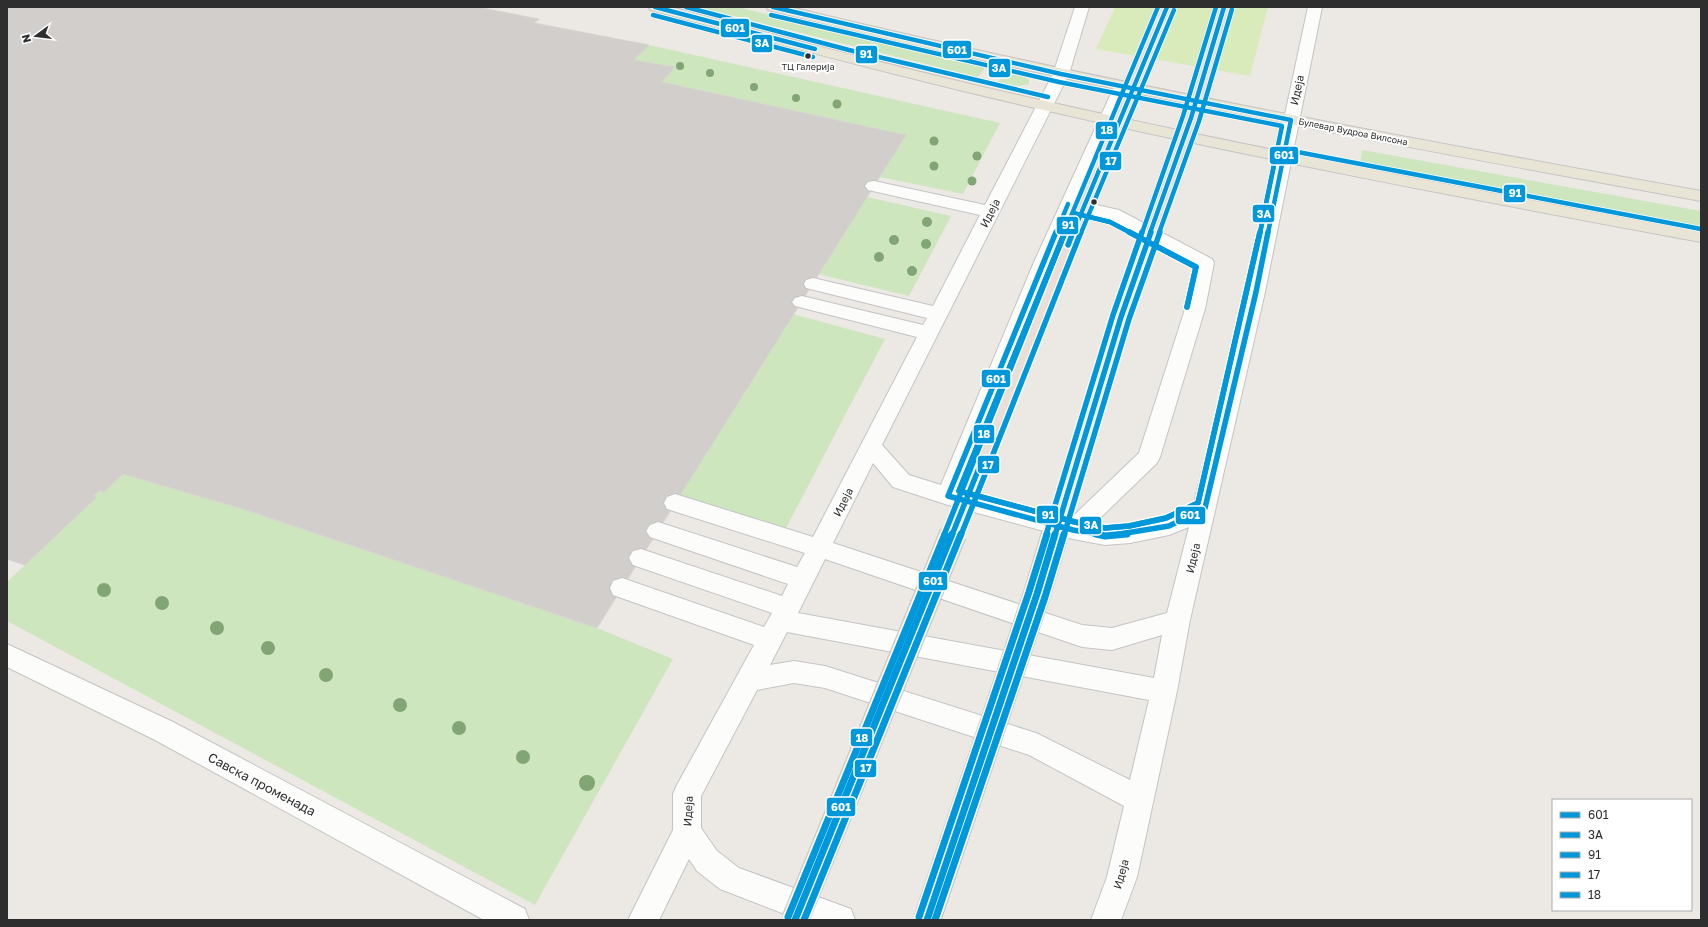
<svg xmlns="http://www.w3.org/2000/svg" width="1708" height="927" font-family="'Golos Text',sans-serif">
<rect width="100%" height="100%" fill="#ece8e4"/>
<path fill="#cee6be" d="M697,7H738L985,68L978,77Z
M649,45L1000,123L963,194L880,177L906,135L662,82L674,67L634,60Z
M1005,73L1025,77L1029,80V84L1018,86L998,82Z
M1362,150L1701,211V228L1360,166Z
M867,197L951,216L909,296L818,274Z
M793,314L885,339L785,530L680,496Z
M123,474L240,508L323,536L597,628L673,659L535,905L7,621V582L96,498L93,496L100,490L104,492Z"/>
<path fill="#d9eabb" d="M1115,7H1268L1250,76L1096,49Z"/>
<path fill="#d1cecb" stroke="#d7d4d0" d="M7,7H477L539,19L534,23L649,45L634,60L675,67L662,82L906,135L597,628L240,508L123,474L104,492L100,490L93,496L97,497L25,565L7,559Z"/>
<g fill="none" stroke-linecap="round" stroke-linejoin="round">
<defs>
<path id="minor" d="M1075,7H1089L1069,74L882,445L909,475L941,485L1034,262L1114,87L1117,84H1127L1130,87L1079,201L1119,210L1212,259L1214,263L1205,309L1160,457L1157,463L1093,525C1115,529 1142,525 1164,518C1174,515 1185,508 1194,503L1247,292L1308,7H1322L1265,292L1190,620L1177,691L1137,877L1121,920H1091L1107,877L1124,806L1029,755L825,688L794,683L757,690L701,796V828L717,851L739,868L851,909L855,920H800L720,889L697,871L689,859L659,920H628L673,830V794L677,785L754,645L613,595L610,588L613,581L622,578L764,627L772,613L633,565L629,558L633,551L641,549L782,596L788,584L650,537L646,531L650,525L658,522L797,567L805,553L667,509L664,503L667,497L675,494L813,537L917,337L795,306L792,302L795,298L802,296L923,325L927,318L806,288L804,284L806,280L813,278L933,306L980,215L868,190L865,186L868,182L874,181L985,205L1053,74ZM1075,211L1107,218L1195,265L1185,309L1139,453L1069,520L961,491L1052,262ZM873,463L893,487L948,505L1073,539L1105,545L1130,543L1169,535L1189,527L1167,613L1112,628L1082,625L833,543ZM825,559L1082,647L1112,650L1162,635L1154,678L798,613ZM787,632L1149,700L1130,780L1036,733L825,666L794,661L770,665Z
M7,644L173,722L525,909L529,920H484L155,740L7,667Z"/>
<path id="major" d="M648,7H671C773,34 876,62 979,86C1218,142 1460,187 1701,232V242C1474,200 1247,157 1022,105C897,76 774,43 650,10Z
M766,7H790C1092,80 1396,136 1701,191V201C1389,144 1076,87 768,10Z"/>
</defs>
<use href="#minor" stroke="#c5c4c5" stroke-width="2"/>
<use href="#major" stroke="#c6c5c4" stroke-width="2"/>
<use href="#minor" fill="#fcfcfb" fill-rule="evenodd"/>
<use href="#major" fill="#e8e4d6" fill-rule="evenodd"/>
<defs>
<path id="highway-bridge-far2" d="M1073,233L1167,7
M1150,233L1191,118L1224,7"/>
<path id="highway-bridge-far1" d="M952,535L1073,232
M1055,535L1121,317L1151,232"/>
<path id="highway-bridge" d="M795,920L953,534
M927,920L1037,594L1055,534"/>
</defs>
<use href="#highway-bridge-far2" stroke="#c6c5c4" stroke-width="17" stroke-linecap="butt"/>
<use href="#highway-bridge-far1" stroke="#c6c5c4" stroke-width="22" stroke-linecap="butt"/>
<use href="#highway-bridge" stroke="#c6c5c4" stroke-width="28" stroke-linecap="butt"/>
<use href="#highway-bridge-far2" stroke="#eadfd6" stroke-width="16"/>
<use href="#highway-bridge-far1" stroke="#eadfd6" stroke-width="20"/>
<use href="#highway-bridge" stroke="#eadfd6" stroke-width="26"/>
<defs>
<path id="bus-1-far2" d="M655,7L815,49
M773,7L1061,74L1291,120L1268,233
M1056,233L1068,204
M1073,233L1167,7
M1150,233L1191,118L1224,7"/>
<path id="bus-1-far1" d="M1056,232L948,496L1073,530L1101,535
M1068,245L1073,232
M952,535L979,468
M1055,535L1121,317L1151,232
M1114,535L1169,526L1205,508L1256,292L1268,232"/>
<path id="bus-1" d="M1096,534L1105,536L1127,534
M795,920L952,534
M927,920L1037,594L1055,534"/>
<path id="bus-2-far1" d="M653,15L813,57
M771,15L1059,82L1282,126L1260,233
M1065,233L1073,213L1110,222L1131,233"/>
<path id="bus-2" d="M1065,232L959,491L1075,522L1105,528L1129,526L1166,518L1198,503L1260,232
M1129,232L1196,267L1187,307"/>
<path id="bus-3-far1" d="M686,7L849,50L1048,97
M1065,233L1073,213L1110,222L1131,233
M1260,233L1276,155L1282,149L1701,229"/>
<path id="bus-3" d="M1065,232L959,491L1075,522L1105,528L1129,526L1166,518L1198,503L1260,232
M1129,232L1196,267L1187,307"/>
<path id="bus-4-far2" d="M1081,233L1174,10
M1159,233L1199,121L1232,9"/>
<path id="bus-4-far1" d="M961,535L1081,232
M1064,535L1129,319L1160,232"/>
<path id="bus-4" d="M804,920L961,534
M935,920L1045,597L1064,534"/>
<path id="bus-5-far2" d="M1064,233L1158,7
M1142,233L1183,116L1216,7"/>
<path id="bus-5-far1" d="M944,535L1065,232
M1046,535L1113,315L1142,232"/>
<path id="bus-5" d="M788,917L945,534
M919,917L1029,592L1047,534"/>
</defs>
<use href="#bus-1-far2" stroke="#fff" stroke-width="6"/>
<use href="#bus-1-far1" stroke="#fff" stroke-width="8"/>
<use href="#bus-1" stroke="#fff" stroke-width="10"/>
<use href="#bus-2-far1" stroke="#fff" stroke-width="6"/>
<use href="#bus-2" stroke="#fff" stroke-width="8"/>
<use href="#bus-3-far1" stroke="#fff" stroke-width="6"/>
<use href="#bus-3" stroke="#fff" stroke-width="8"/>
<use href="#bus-4-far2" stroke="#fff" stroke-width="6"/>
<use href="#bus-4-far1" stroke="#fff" stroke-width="8"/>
<use href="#bus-4" stroke="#fff" stroke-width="10"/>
<use href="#bus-5-far2" stroke="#fff" stroke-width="6"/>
<use href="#bus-5-far1" stroke="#fff" stroke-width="8"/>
<use href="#bus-5" stroke="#fff" stroke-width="10"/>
<use href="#bus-1-far2" stroke="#0098da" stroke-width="4.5"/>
<use href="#bus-1-far1" stroke="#0098da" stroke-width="5.5"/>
<use href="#bus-1" stroke="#0098da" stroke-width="7"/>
<use href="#bus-2-far1" stroke="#0098da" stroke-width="4.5"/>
<use href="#bus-2" stroke="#0098da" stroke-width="5.5"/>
<use href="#bus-3-far1" stroke="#0098da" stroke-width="4.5"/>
<use href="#bus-3" stroke="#0098da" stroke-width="5.5"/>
<use href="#bus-4-far2" stroke="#0098da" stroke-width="4.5"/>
<use href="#bus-4-far1" stroke="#0098da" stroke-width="5.5"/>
<use href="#bus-4" stroke="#0098da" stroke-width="7"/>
<use href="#bus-5-far2" stroke="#0098da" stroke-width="4.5"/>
<use href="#bus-5-far1" stroke="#0098da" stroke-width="5.5"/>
<use href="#bus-5" stroke="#0098da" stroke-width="7"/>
</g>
<g fill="#82a575">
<circle cx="680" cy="66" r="4"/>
<circle cx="710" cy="73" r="4"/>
<circle cx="754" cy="87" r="4"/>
<circle cx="796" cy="98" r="4"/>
<circle cx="837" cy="104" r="4.5"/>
<circle cx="934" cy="141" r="4.5"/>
<circle cx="977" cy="156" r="4.5"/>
<circle cx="934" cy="166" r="4.5"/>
<circle cx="972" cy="181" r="4.5"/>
<circle cx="927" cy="222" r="5"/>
<circle cx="894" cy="240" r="5"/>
<circle cx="926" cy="244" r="5"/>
<circle cx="879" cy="257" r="5"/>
<circle cx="912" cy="271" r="5"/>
<circle cx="104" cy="590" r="7"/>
<circle cx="162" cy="603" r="7"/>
<circle cx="217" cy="628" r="7"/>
<circle cx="268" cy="648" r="7"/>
<circle cx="326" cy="675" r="7"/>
<circle cx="400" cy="705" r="7"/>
<circle cx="459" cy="728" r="7"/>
<circle cx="523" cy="757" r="7"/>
<circle cx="587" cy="783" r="8"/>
</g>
<g fill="#2e2e2e" stroke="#fff" stroke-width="1.5">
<circle cx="808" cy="56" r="3.5"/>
<circle cx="1094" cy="202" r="3.5"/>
</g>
<g text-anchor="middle" stroke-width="4" stroke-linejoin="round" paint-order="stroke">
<g font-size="9" fill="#2e2e2e" stroke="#fff">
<text x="808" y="70">ТЦ Галерија</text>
</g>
<g font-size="9" fill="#2e2e2e" stroke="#fff">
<text transform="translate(1353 132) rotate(11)" y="3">Булевар Вудроа Вилсона</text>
</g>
<g font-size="11" fill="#2e2e2e" stroke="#fff">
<text transform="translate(1297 90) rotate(-78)" y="4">Идеја</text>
<text transform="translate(990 213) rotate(-63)" y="4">Идеја</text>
<text transform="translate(843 502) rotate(-63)" y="4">Идеја</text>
<text transform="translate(1193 558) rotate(-77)" y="4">Идеја</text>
<text transform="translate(688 811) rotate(-87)" y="4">Идеја</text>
<text transform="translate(1121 874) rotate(-74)" y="4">Идеја</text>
</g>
<g font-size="13" fill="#2e2e2e" stroke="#fff">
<text transform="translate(262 784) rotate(28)" y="5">Савска променада</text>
</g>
</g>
<g stroke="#fff" stroke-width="1.5">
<rect x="720" y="18" width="30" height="20" rx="4" fill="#0098da"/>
<rect x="751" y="34" width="22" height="19" rx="4" fill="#0098da"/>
<rect x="942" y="40" width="30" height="19" rx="4" fill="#0098da"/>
<rect x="855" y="45" width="23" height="19" rx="4" fill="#0098da"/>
<rect x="988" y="58" width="23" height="20" rx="4" fill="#0098da"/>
<rect x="1095" y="121" width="23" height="19" rx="4" fill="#0098da"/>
<rect x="1269" y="146" width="30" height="19" rx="4" fill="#0098da"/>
<rect x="1099" y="151" width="23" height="20" rx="4" fill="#0098da"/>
<rect x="1503" y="184" width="23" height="19" rx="4" fill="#0098da"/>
<rect x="1252" y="204" width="23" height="19" rx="4" fill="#0098da"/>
<rect x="1056" y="216" width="23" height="19" rx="4" fill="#0098da"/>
<rect x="981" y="369" width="30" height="19" rx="4" fill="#0098da"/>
<rect x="973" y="424" width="22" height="20" rx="4" fill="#0098da"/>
<rect x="977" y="455" width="23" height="19" rx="4" fill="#0098da"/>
<rect x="1036" y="505" width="23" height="19" rx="4" fill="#0098da"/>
<rect x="1175" y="506" width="31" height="19" rx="4" fill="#0098da"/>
<rect x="1079" y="516" width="23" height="19" rx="4" fill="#0098da"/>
<rect x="918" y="571" width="30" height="20" rx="4" fill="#0098da"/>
<rect x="850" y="728" width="23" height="19" rx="4" fill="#0098da"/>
<rect x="854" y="759" width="23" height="19" rx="4" fill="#0098da"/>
<rect x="826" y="797" width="30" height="20" rx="4" fill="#0098da"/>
</g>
<g font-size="11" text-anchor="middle" font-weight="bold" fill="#fff">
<text x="735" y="32">601</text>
<text x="762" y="47">3A</text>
<text x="957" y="54">601</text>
<text x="866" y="58">91</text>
<text x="999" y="72">3A</text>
<text x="1107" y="134">18</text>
<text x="1284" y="159">601</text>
<text x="1111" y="165">17</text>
<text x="1515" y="197">91</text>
<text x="1264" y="218">3A</text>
<text x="1068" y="229">91</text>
<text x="996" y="383">601</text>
<text x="984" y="438">18</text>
<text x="988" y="469">17</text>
<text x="1048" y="519">91</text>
<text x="1190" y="519">601</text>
<text x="1091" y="529">3A</text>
<text x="933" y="585">601</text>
<text x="862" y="742">18</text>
<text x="866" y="772">17</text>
<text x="841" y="811">601</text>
</g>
<rect width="1708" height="927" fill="none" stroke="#2e2e2e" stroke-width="16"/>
<rect x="1552" y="799" width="140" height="112" fill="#ffffff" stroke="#ababab"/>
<rect x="1560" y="812" width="20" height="6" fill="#0098da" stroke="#ababab"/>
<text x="1588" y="819" font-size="12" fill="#2e2e2e">601</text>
<rect x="1560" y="832" width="20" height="6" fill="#0098da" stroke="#ababab"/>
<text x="1588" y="839" font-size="12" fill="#2e2e2e">3A</text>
<rect x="1560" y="852" width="20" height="6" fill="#0098da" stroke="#ababab"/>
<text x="1588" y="859" font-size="12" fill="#2e2e2e">91</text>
<rect x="1560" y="872" width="20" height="6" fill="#0098da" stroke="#ababab"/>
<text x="1588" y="879" font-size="12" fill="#2e2e2e">17</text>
<rect x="1560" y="892" width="20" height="6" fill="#0098da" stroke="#ababab"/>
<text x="1588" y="899" font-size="12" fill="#2e2e2e">18</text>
<g transform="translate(36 36) rotate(255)" stroke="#ffffff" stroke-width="3" paint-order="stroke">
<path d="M0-3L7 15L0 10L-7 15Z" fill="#2e2e2e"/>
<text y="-6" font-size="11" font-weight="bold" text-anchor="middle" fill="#2e2e2e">N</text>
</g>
</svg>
